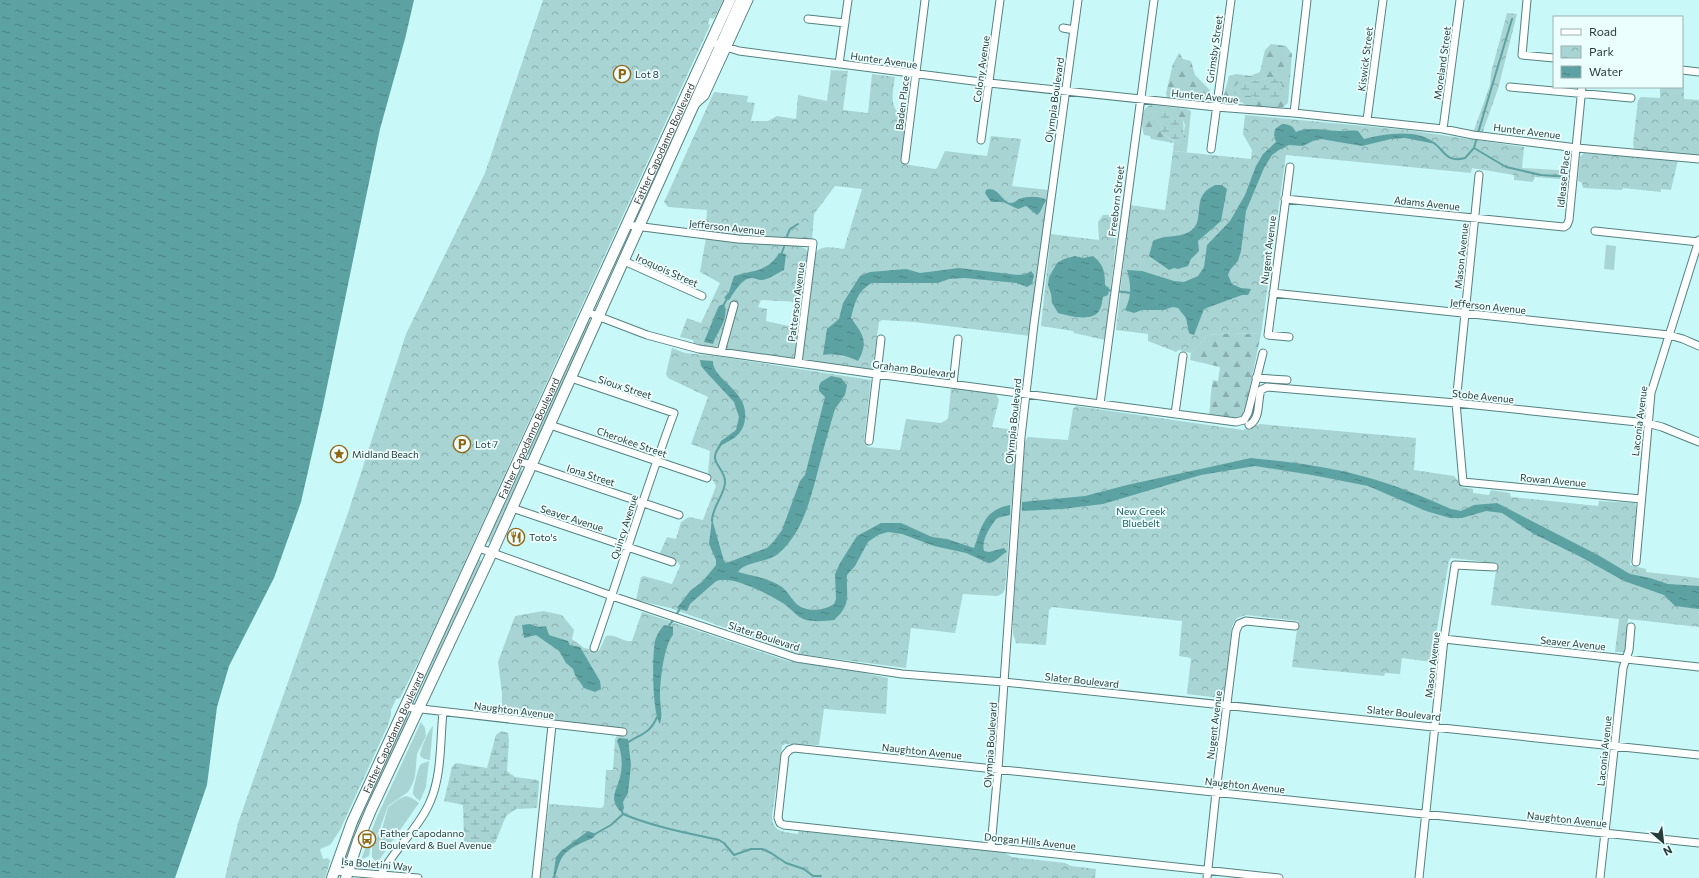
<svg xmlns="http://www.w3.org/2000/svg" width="1699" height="878" font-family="Commissioner,sans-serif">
<defs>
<pattern id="forest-firs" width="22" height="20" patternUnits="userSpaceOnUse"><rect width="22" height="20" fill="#a8d5d4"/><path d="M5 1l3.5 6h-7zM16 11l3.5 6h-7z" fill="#89aead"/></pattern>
<pattern id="wetland-marsh" width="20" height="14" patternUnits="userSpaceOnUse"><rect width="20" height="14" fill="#a8d5d4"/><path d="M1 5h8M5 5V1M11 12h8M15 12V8" fill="none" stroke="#89aead"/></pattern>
<pattern id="park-crowns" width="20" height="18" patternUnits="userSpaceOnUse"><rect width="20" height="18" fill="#a8d5d4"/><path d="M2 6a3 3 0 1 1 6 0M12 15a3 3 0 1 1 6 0" fill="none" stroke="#89aead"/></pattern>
<pattern id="water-ripples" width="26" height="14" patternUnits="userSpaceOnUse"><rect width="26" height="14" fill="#5da2a2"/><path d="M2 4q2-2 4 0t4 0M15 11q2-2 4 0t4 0" fill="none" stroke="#4d8585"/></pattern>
</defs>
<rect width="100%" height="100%" fill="#c8f8f8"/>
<path fill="#a8d5d4" d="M1606,245L1616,246L1614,270L1604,269Z
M589,322L590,325L531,454L528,455L527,453L587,323Z
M520,470L523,471L522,473L490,543L487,541Z
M479,559L482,562L448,637L417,698L438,648Z
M405,715L408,717V719L356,833L347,857L344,859L349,837Z
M421,722L425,728L426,736L417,754L415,777L412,785L408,792L388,806L379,831L371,844L369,856L361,860L376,819Z
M433,726L430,760L424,759L420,756C420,750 429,729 433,726Z
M429,761L426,787L420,801C418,799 414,797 413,794C412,792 419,766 420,765C422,763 427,762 429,761Z
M406,796L412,798L419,803L377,863L372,857V844L382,829L388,807L399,799Z"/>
<path fill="url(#forest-firs)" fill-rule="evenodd" d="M1271,44L1286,46L1292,54L1288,103L1283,107L1277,108L1248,106L1241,102H1231L1223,98L1229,76L1236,74L1250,76L1260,72L1265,50ZM1272,77L1276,102L1251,96L1238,83H1246Z
M1179,53L1183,59L1191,61L1195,75L1210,90L1211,98L1204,102L1167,98L1166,93L1173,64Z
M1152,105L1187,109L1191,111L1187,152L1173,151L1174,143L1151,139L1150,136L1144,135C1142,129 1141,116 1144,111C1145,107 1149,106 1152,105ZM1151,111L1160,112L1182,118L1185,125L1183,137L1175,142L1161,133L1162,124L1148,116Z
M1231,333L1261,334L1244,415L1243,417L1236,419L1209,415C1211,403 1210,392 1213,380L1218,381L1220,367L1190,360L1191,353L1208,335Z"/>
<path fill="url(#wetland-marsh)" d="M1272,77L1282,84V95L1276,102L1251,96L1236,95L1232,89L1238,83H1246Z
M1151,111L1170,112L1173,115L1182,118C1185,126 1182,133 1185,141L1181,145L1161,133L1162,124L1147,116Z
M501,731L508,733L509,740L507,771L515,777L538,780L539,783L537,808L516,809L506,816L495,843L477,844L464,841L463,805L444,801L452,767L456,763L487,768L496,735Z"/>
<path fill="url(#park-crowns)" d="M543,0H723L715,17L713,19L710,18L708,24L710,25L429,640L400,698L396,699L391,710V715L388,725L340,830L330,845L320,849L323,859L328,858L330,861L325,878H225L238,823L348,513L406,334L485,173Z
M1507,13L1517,14L1498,89L1482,134L1473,133L1490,85L1491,73Z
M831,70L848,71L843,110L868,113L872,74L895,77C893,91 887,113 907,116L901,161L904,164L935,169L937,168L945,151L987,156L991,136L1021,139L1012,186L1049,190L1030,336L914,322L882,320L879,322L872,371L803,360L802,353L816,253C821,244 835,248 844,249L862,189L835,186L814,214L812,240L707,233L706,225L707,210L668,207L664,202L714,92L748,96L747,102L755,103L751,121H768L777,116L796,119L798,95L827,101Z
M1682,76H1684V99L1699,100V156L1639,151L1634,148L1633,144L1638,100L1641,97L1660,98V87H1682Z
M1245,115L1407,130L1524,147L1522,168L1573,171L1572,180L1535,177L1533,182L1514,180V175L1472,168L1471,173L1286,155L1261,334L1231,333L1208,335L1191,353L1179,350L1176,352L1148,341V334L1116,330L1130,205L1165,210L1173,151L1251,159L1252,150L1243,134Z
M1584,153L1678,160L1671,190L1661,189V192L1623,188L1622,190L1583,188L1582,183L1578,181L1580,157Z
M1103,215H1119L1105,340L1074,333L1073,331L1041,326L1051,234L1099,240L1098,222Z
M706,238L799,246L806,249L809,256L803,300L799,302L761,300L758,307L767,309L766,321L797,328L799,331L796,356L791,359L727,351L725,345L737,307L734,302L719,346L713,347L694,344L693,340L680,337L687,318L701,323L720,283L700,272Z
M672,348L685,353L715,356L871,380L864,440L868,447L900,450L906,419L941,423L948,419L951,389L956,387L996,394L999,400L992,427L1016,430L1017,435L1005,589L1003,593L998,596L963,594L955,633L911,628L906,668L798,654L670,608L636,600L641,577L644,576L672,584L680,566L678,562L659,555L667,537L676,539L681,522L689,517L703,520L716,486L708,472L710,451L691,444L708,397L668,378L666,374Z
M1076,406L1243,430L1260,424L1416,438L1414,470L1454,476L1460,483L1461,487L1473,489V493L1489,495L1491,490L1510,493L1511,497L1598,506L1599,501L1635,503L1637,510L1630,565L1646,569V572L1699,578V627L1628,619L1625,652H1615L1619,619L1491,605L1497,563L1451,558L1449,561L1431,662L1402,658L1400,674L1385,673L1384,676L1292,667L1298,621L1246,615L1237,618L1232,626L1224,694L1220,698L1187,694L1191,658L1179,656L1182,621L1052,607L1049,610L1046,645L1016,643L1013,634V619L1025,442L1028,437L1068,440L1073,409Z
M543,611L562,615L574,630L572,639L584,648L599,651L606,636C615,633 622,642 632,641L642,612L788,661L855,671L888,678L886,714L824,709L819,745L785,744L782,746L772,816C772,833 786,832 798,834L799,831L1003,852L1012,857L1065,863L1071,866L1096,869L1095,878H540L549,804L602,808L604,805L606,770H613L615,739L622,728L502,715V693L498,662L515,616Z"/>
<path fill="url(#water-ripples)" d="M0,0H414L405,39L380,129L323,406L301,502L274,578L229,666L217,707L207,785L175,878H0Z
M1282,124C1289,124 1293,126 1296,132C1310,126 1325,131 1340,131C1346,131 1352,130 1358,131L1364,139C1385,134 1418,128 1436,144L1405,138L1391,139L1362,146L1321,139L1313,141L1303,146L1289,145L1279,150L1272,155L1264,168L1246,211L1241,251L1238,261L1230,270L1228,275L1232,284L1241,288L1251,289L1248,295H1242L1204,309L1194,335L1189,333L1186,318L1178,308L1173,307L1163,310H1142L1134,313L1125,310C1132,296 1131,284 1127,270L1142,271L1174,281L1184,282L1198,276L1204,267L1207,245L1230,221L1245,195L1256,166L1263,154L1276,142L1274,135L1275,129Z
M1215,185H1222L1227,189L1221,221L1198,241L1199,251L1191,259L1188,266L1178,269L1174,268L1169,270L1149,256L1153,241C1165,234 1180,239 1192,230C1203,221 1195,202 1205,192C1207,189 1212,187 1215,185Z
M989,189C999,189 1002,201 1010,203C1014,203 1016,201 1019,199C1027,196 1037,196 1045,199L1046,201C1042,205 1042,212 1037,215L1026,206L1018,209L1003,202H991L985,193L986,190Z
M779,253L786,254L784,270C777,273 769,280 761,280C758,280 755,278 751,278C742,278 734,293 729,300L724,298L729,292L734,276C752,270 768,272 779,253Z
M1075,256L1083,258L1093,256C1104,265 1105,272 1105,285L1109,288L1108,295L1103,297C1102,301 1102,305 1100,309C1095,323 1068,316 1058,313L1052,303L1051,294L1048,285L1049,277L1057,263L1064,259Z
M959,268L1018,275L1026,274L1031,271L1034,275L1032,284L1027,287L1017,283L964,278L949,279L938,283H872C857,291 855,303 851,318C863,335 869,341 858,361C847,356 836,353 823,355L827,329L839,319L843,303L860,276L870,272L906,269L920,273Z
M724,304C730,319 717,331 713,344L704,342L717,310L719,306Z
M700,360L713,361C712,380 749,390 745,419C743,436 731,440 718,447L721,441L736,430L739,417L734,402L706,372L701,366Z
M831,376L841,378L847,385L845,395L835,409C830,426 825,443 821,459C812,492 805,531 779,553C768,563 745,561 738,572C753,576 768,578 782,587C789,592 793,603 801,607C812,612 825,610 834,604L836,599L835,574L840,563L857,536L881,523H901L932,537L947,539L974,548C982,526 984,510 1010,505V515L997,518C990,527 981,540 984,551L989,552L1004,548L1007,552C1000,555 996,563 988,563L966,553L934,546L902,534L888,532L878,535L868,542L855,566L847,575C846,596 852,604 834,620C826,621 815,622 806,620C796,617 790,607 781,602C769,594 727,573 715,582L690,604L687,611L677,608L690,591L703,581L716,565V560L709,544L712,519L724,561L726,563L767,548L774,541L782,530L800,481L805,475L825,397L819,391V386L821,382Z
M1251,458C1288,462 1326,466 1362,476C1393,484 1422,496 1451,509L1461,511L1474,505L1497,503L1598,555L1630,574L1650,578L1668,584L1699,586V609L1675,606L1664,595L1624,581L1581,557L1534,534L1502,513L1486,511L1462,518H1450L1426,511L1368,486L1312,475L1255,466L1201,475L1103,504L1062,509L1022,511V502L1085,496L1127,485Z
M530,624L538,627L546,626L549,635L568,641L570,645L580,647L600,681L601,689L595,692L584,688L575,675L573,669L566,663L559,651L536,635L524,638L522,625Z
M664,625L673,627V635C664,645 660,681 660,696C660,706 663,714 660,724C652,712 652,656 655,641C657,634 660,630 664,625Z
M619,738L628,739L631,765L628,793L623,802L624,808L622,813C606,798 619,789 621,772C623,762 621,750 617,741Z
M588,831L596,834C593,839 590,839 586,841C563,851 561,855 555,878H553L556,857L561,851Z"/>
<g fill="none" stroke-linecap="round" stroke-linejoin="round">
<path stroke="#5da2a2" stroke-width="2" d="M1478,133L1512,19
M1434,143C1445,151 1446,163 1465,158L1474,148L1506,167L1541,175L1571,177
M1474,148L1477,137
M787,236L790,229L798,224
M781,255L784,247
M1107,290L1132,293
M723,306L728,297
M712,521C712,507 724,496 725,483C726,467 706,463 720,446
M676,615L681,607
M668,627L674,619
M627,743C640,734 650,734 657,717
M622,811L623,814C654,827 687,833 719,840L724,843L734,855L751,849H762L771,853L786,863L804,869L813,876H821
M595,834L611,825L623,814"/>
<defs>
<path id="minor" d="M1527,0L1522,55L1554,58
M808,19L845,23
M1063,28L1074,30
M717,44L739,51L989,83L1216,107L1294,113L1443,129L1473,135L1577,148L1699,159
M839,64L848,0
M1682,70L1699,72
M1510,87L1631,98
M695,105L705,96L749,0
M1294,113L1307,0
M1367,120L1383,0
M1443,129L1460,0
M981,140L1000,0
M1211,149L1231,0
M905,160L925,0
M1479,175L1456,403L1463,482L1641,499
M1285,199L1564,227L1567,225L1569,220L1582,87
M627,225L738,239L813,243L798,363
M1595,231L1699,242
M624,261L702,296
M1273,293L1669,335L1683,339L1699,346
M587,312L647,335L699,349L876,374L1236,422L1244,420L1248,413L1263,353
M1289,337L1268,335L1290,167
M721,352L734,305
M571,378L674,413C645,491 621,570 594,648
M1256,378L1287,380
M953,384L958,339
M1100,404L1154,0
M1175,414L1183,356
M550,425L707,478
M1249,425C1261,419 1257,402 1261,390L1267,387L1456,403L1647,423L1662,427L1699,442
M869,441L881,339
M519,461L679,515
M512,508L672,562
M479,548L612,596L796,658L902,674L1004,682L1699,755
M1636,562L1651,393L1699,240
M1444,639L1699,667
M404,707L623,732
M991,847L998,769L1021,437L1034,324L1078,0
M334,871L418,878
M379,878C392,851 418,830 430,802C442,775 440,741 443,712
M536,878L552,725
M1207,878L1216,792L1236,631L1239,624L1246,621L1295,626
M1279,878L784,825L780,823L778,818L785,755L789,750L794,748L1699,843
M1419,878L1444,639L1455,565L1494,567
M1600,878L1623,668L1629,650L1631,627"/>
<g id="secondary">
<path id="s1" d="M332,878L352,822L730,0"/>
<path d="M346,878L358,841L371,810L495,546L741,0"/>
</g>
</defs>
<use href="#minor" stroke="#548181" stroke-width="9"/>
<use href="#secondary" stroke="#548181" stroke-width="12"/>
<use href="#minor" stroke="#fff" stroke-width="7"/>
<use href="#secondary" stroke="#fff" stroke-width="10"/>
</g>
<defs>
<symbol id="parking-ring" viewBox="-11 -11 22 22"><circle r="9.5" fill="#ecffff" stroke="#936412" stroke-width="1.5"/><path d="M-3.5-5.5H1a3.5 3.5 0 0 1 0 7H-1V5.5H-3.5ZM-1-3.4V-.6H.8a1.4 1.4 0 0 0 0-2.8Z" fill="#936412"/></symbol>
<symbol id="sight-ring" viewBox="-11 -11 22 22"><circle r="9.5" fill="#ecffff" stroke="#936412" stroke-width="1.5"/><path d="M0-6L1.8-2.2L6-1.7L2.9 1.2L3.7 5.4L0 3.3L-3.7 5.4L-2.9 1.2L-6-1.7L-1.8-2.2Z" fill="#936412"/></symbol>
<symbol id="restaurant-ring" viewBox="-11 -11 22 22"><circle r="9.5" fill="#ecffff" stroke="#936412" stroke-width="1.5"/><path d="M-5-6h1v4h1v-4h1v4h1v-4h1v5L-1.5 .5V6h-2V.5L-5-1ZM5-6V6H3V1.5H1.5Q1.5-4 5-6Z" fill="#936412"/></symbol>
<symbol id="bus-ring" viewBox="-11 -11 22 22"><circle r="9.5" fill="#ecffff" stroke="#936412" stroke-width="1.5"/><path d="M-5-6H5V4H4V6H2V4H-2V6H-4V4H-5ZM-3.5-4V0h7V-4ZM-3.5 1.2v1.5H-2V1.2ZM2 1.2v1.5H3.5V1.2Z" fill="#936412"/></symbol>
</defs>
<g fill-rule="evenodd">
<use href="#parking-ring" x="612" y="64" width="20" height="20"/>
<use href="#parking-ring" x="452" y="434" width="20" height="20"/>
<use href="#sight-ring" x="329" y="444" width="20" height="20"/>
<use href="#restaurant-ring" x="506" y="527" width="20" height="20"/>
<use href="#bus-ring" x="357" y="829" width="20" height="20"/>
</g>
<g text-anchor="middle" stroke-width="3.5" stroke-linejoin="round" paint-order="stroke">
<g font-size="10" fill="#293c3c" stroke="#ecffff">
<text transform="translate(1214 49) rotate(-82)" y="4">Grimsby Street</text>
<text transform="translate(1365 59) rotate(-83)" y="4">Kiswick Street</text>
<text transform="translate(884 60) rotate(8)" y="4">Hunter Avenue</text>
<text transform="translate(1442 63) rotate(-82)" y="4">Moreland Street</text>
<text transform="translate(981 69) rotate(-82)" y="4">Colony Avenue</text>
<text transform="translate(1205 96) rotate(6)" y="4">Hunter Avenue</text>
<text transform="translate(1054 100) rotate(-82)" y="4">Olympia Boulevard</text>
<text transform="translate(902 103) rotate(-83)" y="4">Baden Place</text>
<text transform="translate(1527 131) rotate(7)" y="4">Hunter Avenue</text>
<text dy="4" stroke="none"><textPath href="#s1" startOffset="806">Father Capodanno Boulevard</textPath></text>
<text transform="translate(1563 179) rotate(-84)" y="4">Idlease Place</text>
<text transform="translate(1116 201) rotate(-83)" y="4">Freeborn Street</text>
<text transform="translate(1427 203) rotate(6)" y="4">Adams Avenue</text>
<text transform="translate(727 227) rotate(6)" y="4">Jefferson Avenue</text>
<text transform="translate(1268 250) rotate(-83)" y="4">Nugent Avenue</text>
<text transform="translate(1461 256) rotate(-84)" y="4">Mason Avenue</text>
<text transform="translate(667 270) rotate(24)" y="4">Iroquois Street</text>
<text transform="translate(796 302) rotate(-83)" y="4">Patterson Avenue</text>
<text transform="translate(1488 306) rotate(6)" y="4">Jefferson Avenue</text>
<text transform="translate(914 369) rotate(7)" y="4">Graham Boulevard</text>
<text transform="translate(625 387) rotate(18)" y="4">Sioux Street</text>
<text transform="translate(1483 396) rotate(6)" y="4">Stobe Avenue</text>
<text transform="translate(1013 421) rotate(-84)" y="4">Olympia Boulevard</text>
<text transform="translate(1639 421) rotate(-83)" y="4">Laconia Avenue</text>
<text dy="4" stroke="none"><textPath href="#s1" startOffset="482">Father Capodanno Boulevard</textPath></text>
<text transform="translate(632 442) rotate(19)" y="4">Cherokee Street</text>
<text transform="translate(591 475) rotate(18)" y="4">Iona Street</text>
<text transform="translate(1553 480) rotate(5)" y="4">Rowan Avenue</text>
<text transform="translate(572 518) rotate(18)" y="4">Seaver Avenue</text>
<text transform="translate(624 527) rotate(-72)" y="4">Quincy Avenue</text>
<text transform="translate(764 636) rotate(18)" y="4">Slater Boulevard</text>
<text transform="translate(1573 643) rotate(6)" y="4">Seaver Avenue</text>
<text transform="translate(1432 665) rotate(-83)" y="4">Mason Avenue</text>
<text transform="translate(1082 680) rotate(6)" y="4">Slater Boulevard</text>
<text transform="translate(514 710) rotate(7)" y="4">Naughton Avenue</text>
<text transform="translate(1404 713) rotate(6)" y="4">Slater Boulevard</text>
<text transform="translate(1214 725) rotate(-83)" y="4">Nugent Avenue</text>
<text dy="4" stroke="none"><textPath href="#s1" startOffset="158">Father Capodanno Boulevard</textPath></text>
<text transform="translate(990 745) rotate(-86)" y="4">Olympia Boulevard</text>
<text transform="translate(922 751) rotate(6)" y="4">Naughton Avenue</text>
<text transform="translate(1604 751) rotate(-84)" y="4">Laconia Avenue</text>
<text transform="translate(1245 785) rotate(6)" y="4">Naughton Avenue</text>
<text transform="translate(1567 819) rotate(6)" y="4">Naughton Avenue</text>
<text transform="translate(1030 841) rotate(6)" y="4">Dongan Hills Avenue</text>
<text transform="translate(377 864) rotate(5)" y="4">Isa Boletini Way</text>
</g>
<g font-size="10" fill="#293c3c" stroke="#ecffff" text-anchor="start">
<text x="635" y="78">Lot 8</text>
<text x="475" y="448">Lot 7</text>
<text x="352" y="458">Midland Beach</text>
<text x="529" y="541">Toto's</text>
<text x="380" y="837">Father Capodanno<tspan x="380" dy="12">Boulevard &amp; Buel Avenue</tspan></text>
</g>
<g font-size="10" fill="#215c5c" stroke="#ecffff">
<text x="1141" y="515">New Creek<tspan x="1141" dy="12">Bluebelt</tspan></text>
</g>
</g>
<rect x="1553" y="16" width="130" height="72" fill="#ecffff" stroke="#9eb1b1"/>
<rect x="1561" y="29" width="20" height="6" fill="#ffffff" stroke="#9eb1b1"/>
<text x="1589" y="36" font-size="12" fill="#293c3c">Road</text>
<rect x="1561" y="46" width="20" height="12" fill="url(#park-crowns)" stroke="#9eb1b1"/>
<text x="1589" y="56" font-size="12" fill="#293c3c">Park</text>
<rect x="1561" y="66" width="20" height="12" fill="url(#water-ripples)" stroke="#9eb1b1"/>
<text x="1589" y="76" font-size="12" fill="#293c3c">Water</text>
<g transform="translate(1663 842) rotate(152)" stroke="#ecffff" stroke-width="3" paint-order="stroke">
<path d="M0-3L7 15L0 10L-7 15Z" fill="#293c3c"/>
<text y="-6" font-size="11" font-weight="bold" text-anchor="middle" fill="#293c3c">N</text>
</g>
</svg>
